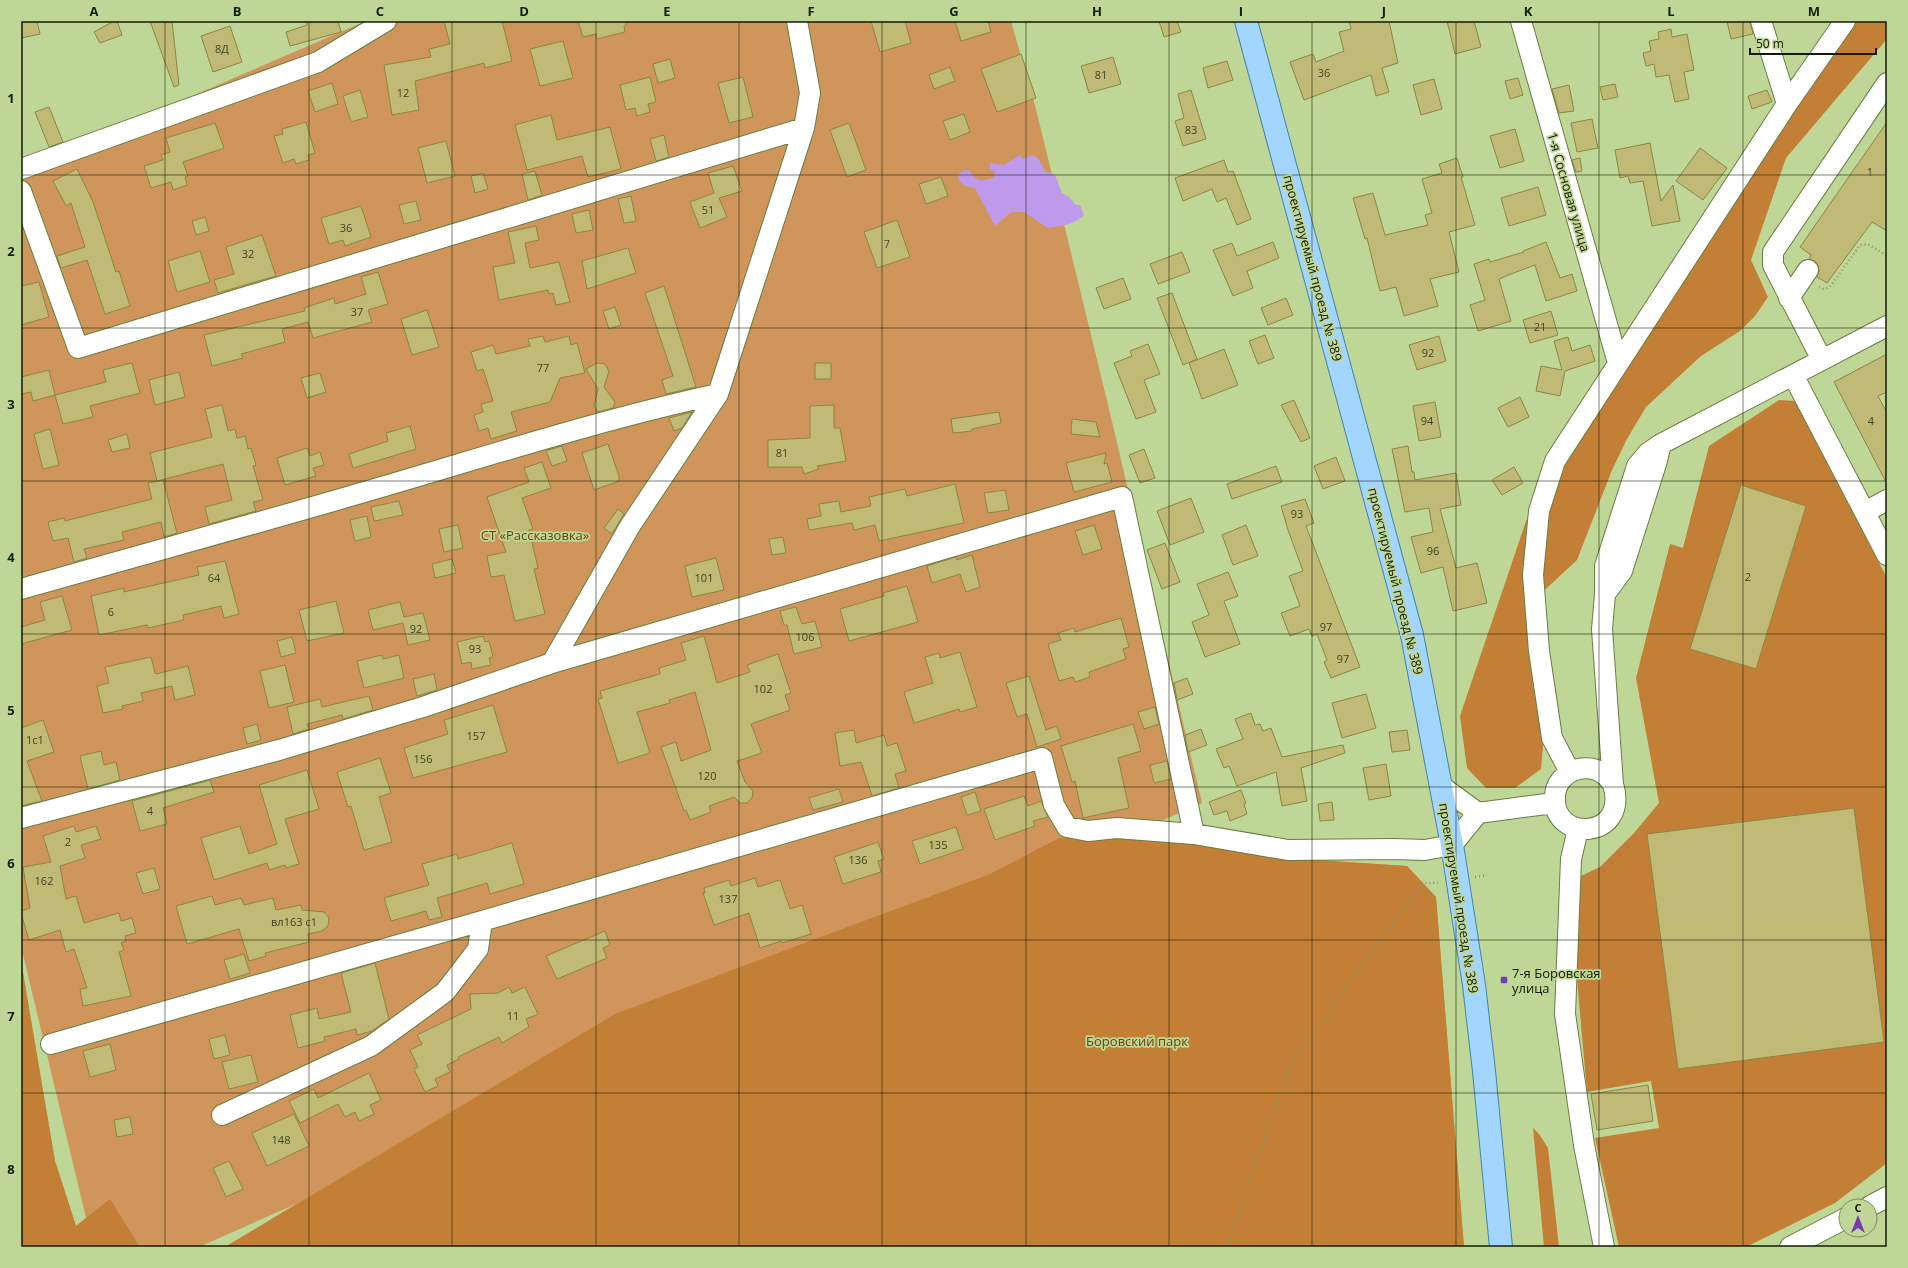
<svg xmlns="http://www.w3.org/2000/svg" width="1908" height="1268" font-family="'Open Sans',sans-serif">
<rect width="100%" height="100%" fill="#bfd796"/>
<path fill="#d0955b" d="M366,21H1011L1036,109L1110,413L1202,803L1129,835L1286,858L1407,866L1436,897L1464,1247H225L296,1204L199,1247H21V961L55,1161L76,1226L86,1218L21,946V170Z"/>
<path fill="#c37f35" d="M1845,21H1887V39L1786,158L1751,260L1768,297L1755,316L1740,331L1701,356L1646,407L1627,439L1612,470L1577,560L1535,599L1543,746L1541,769L1515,788H1486L1467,768L1460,716L1526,521L1775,121Z
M1779,400L1795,401L1887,578V1163L1835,1203L1746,1247H1619L1595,1138L1659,1128L1651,1081L1587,1092L1576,968L1581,876L1600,867L1634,833L1659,803L1636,678L1670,544L1683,548L1709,446Z
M1163,835L1286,858L1407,866L1436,897L1464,1247H225L615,1014L990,874L1059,838Z
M21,961L55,1161L76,1226L110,1199L140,1247H21Z
M1533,1128L1539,1134L1548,1148L1559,1247H1544Z"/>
<path fill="#bf9aec" d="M1020,155L1023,159L1032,155L1038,158L1045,171L1055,175L1062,193L1069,197L1076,205H1080L1084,215C1074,225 1061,226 1048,228L1024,212H1011L995,226L975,188C966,187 960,185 958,176L962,171L969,170C978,183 980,181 994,178L995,172L990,169V163L1004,165Z"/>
<path fill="#c0ba76" stroke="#8c8643" d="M21,21H37L40,34L21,38Z
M114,21H117L122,35L100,43L94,32Z
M150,21H172L179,85L174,87Z
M306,21H338L341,32L290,46L286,32L307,25Z
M444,21H502L512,61L485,68L484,63L415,81L419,110L392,115L384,65L431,57L429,49L450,44Z
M578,21H626V25L624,26L625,32L597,39L596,34L583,37Z
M871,21H905L911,43L880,52Z
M955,21H988L991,32L961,41Z
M1159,21H1177L1181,32L1164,37Z
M1349,21H1389L1398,63L1382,68L1389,92L1376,96L1371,75L1304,100L1290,62L1313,54L1316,62L1344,51L1339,32L1351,29Z
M1447,21H1474L1481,47L1455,54Z
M1727,21H1750L1753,34L1731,39Z
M230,26L242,62L213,72L201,36Z
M1671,29L1672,37L1687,34L1694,70L1684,72L1689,99L1675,102L1669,75L1656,77L1654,64L1646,66L1643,53L1651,51L1649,41L1659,39L1658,32Z
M563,41L573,78L540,86L530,49Z
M1021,54L1036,98L997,112L981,69Z
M1113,57L1121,84L1089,93L1081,66Z
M670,59L675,78L658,83L653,64Z
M1227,61L1233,80L1208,88L1203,68Z
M950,67L955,81L934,89L929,75Z
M650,77L656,102L648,104L650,112L637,116L635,108L626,110L620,85Z
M743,77L753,117L729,123L718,83Z
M1518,78L1523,95L1510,99L1505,81Z
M1434,79L1442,109L1421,115L1413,85Z
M332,83L338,104L315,112L308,91Z
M1615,84L1618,97L1603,100L1600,87Z
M1569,85L1574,111L1559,113L1552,89Z
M360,90L368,117L351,122L343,96Z
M1191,90L1206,139L1183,146L1175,121L1184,118L1178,94Z
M1767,90L1772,102L1752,109L1748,96Z
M49,107L63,142L49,147L35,112Z
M964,114L970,132L950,140L943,121Z
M551,115L557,140L610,127L621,169L588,177L582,156L527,170L515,125Z
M1592,119L1598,148L1577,152L1571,123Z
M306,122L315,153L308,155L309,160L296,164L294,159L283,163L274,136L283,134L282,129Z
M1887,122V231L1872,222L1827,283L1817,277L1819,271L1818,265L1815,261L1809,259L1811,255L1800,247Z
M215,123L224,148L183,162L188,176L185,177L187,185L173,190L171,182L151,188L144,166L163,160L161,155L170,152L166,138Z
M849,123L866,170L847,177L830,130Z
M1515,129L1524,161L1500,168L1490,136Z
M664,135L669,157L656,161L650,139Z
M446,141L455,176L427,183L418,148Z
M1650,143L1661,201L1673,185L1680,221L1652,226L1643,181L1630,183L1628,176L1620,178L1615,150Z
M1700,148L1727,168L1703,200L1676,181Z
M1457,158L1463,177H1461L1475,225L1449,232L1459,272L1430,279L1438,306L1404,316L1396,287L1380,291L1367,238L1365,239L1353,198L1373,193L1385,235L1428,225L1425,215L1432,213L1422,179L1442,173L1439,164Z
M1580,158L1582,171L1576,172L1572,160Z
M1224,160L1228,172L1233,171L1251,219L1237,225L1226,198L1217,202L1212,189L1183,201L1175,178Z
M733,166L742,191L719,198L727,217L700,228L690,202L714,193L708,173Z
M77,169L93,202L116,272L119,271L130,306L105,314L87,260L61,268L57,256L85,247L71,203L66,206L53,181Z
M535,171L542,195L528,200L522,174Z
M483,173L488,189L475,193L471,176Z
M941,177L948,196L926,204L919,184Z
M1538,187L1546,215L1509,226L1501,198Z
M631,196L636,221L624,223L618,199Z
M416,201L421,220L404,224L399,205Z
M361,206L371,237L345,246L343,240L329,244L321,218Z
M589,210L593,230L576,233L572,214Z
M205,217L209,231L196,235L192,221Z
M897,220L910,257L877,268L864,232Z
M536,226L539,240L525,243L530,268L559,262L570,302L556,305L553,293L549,294L548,290L499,300L493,267L515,263L508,232Z
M262,235L276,276L218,293L214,280L234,274L226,247Z
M1273,242L1279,258L1247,271L1253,288L1233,296L1213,250L1232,243L1237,256Z
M1546,242L1560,278L1572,274L1577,291L1546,301L1535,265L1511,274L1499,279L1511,321L1478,331L1470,305L1485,300L1474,264L1489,259L1490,262L1524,252L1523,251Z
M628,248L636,273L587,289L582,261Z
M200,251L210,282L177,292L168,261Z
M1182,252L1190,272L1158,284L1150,264Z
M378,272L388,304L368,310L372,322L313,338L308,322L282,329L285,342L241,354L243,358L212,366L204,335L305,311L304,308L334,298L335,304L366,294L361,277Z
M1123,278L1131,299L1104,309L1096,288Z
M39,282L49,317L21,325V286Z
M664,286L696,387L666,394L662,380L673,376L645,293Z
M1172,293L1197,359L1183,365L1157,298Z
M1286,298L1293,315L1268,325L1261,308Z
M615,307L621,325L609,329L603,311Z
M427,310L439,347L412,355L401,319Z
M1551,311L1558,335L1530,343L1523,320Z
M1265,335L1274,358L1258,364L1249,341Z
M543,336L545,342L569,336L571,345L577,343L585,373L560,378L550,402L511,412L517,431L491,439L488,428L479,431L474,415L483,412L481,404L493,401L483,369L477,371L471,352L493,345L496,354L530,346L528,339Z
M1439,336L1446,361L1417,370L1409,345Z
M1568,337L1572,351L1590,345L1595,361L1565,371L1560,396L1536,391L1541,366L1562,370L1554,341Z
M1148,344L1160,374L1144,380L1156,412L1136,419L1114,363L1132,356L1130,351Z
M1224,349L1238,385L1202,399L1189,363Z
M1887,354V392L1878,396L1887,413V484L1834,382Z
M132,363L140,393L90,406L93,417L63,424L55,395L106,382L103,370Z
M597,363L605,364L609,371L604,387L615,402L613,408L598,412L594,406L598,389L586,369Z
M815,363H831V379H815Z
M49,370L55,395L33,401L31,392L21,394V377Z
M179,372L185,397L155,405L149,380Z
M320,373L326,392L307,398L301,378Z
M1520,397L1529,417L1508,427L1498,408Z
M1294,400L1310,438L1301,442L1281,405Z
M1435,402L1441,437L1419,441L1413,406Z
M222,405L228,431L235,429L237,438L245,436L248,449L251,448L256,465L253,466L263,500L253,502L256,511L209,524L205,507L232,500L223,464L157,481L150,453L212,437L205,409Z
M834,405V428H840L846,461L817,466L819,469L804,474L802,467H768V440L810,438V406Z
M692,412L682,428L674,431L669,418Z
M999,412L1001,423L972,429V431L953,433L951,419Z
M1072,419L1096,422L1100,437L1071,434Z
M410,426L416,449L353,468L349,454L388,441L386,433Z
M50,429L59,465L43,469L34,434Z
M127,434L130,448L112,452L108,440Z
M608,444L619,476V481L594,490L582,453Z
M562,446L567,461L552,466L546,451Z
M1408,446L1412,472H1414L1415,480L1456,473L1461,505L1440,509L1456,568L1477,563L1487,603L1453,611L1443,567L1421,573L1411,537L1433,532L1429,508L1405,512L1392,449Z
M307,448L310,456L320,452L324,465L313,468L316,476L285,485L277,458Z
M1144,449L1155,478L1140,483L1129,455Z
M1106,453L1104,464L1107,463L1112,482L1074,492L1066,463Z
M1336,457L1345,481L1323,489L1314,466Z
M542,462L551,488L522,498L533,529L529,530L538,568L534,569L545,614L515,621L504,575L491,577L487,556L506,552L487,497L529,482L524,468Z
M1276,466L1282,482L1232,499L1227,484Z
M1514,467L1523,483L1502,495L1492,480Z
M163,480L177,533L164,537L161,522L122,532L124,540L84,549L87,558L74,562L68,538L53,541L48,522L64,518L65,521L152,499L148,483Z
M955,484L964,523L879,541L875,525L854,530L852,523L809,530L807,519L821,516L819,504L839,501L841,512L871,506L869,497L905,489L907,496Z
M1741,485L1806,506L1756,669L1690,649Z
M1005,490L1009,510L988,513L984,493Z
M1191,498L1204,532L1170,545L1157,511Z
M1305,499L1314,523L1306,526L1360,667L1331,678L1324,662L1327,660L1317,634L1312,636L1309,629L1290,636L1281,613L1300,606L1289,576L1303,571L1288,530L1281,506Z
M399,501L403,515L374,521L371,507Z
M618,509L624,514L612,534L604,528Z
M367,516L371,537L355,541L350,520Z
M458,525L463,548L444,552L439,529Z
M1094,525L1102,549L1083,555L1075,531Z
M1246,525L1258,556L1233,565L1222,535Z
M783,537L786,553L772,555L769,539Z
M1165,543L1180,582L1162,589L1147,550Z
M972,555L980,587L966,592L960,574L932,583L927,566L956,557L957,560Z
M716,558L724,590L692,597L685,566Z
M452,559L456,573L435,578L432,564Z
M225,561L239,614L224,618L221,606L183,615L184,620L148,628L147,625L99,635L91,596L124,588V592L199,575L197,567Z
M1228,572L1238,596L1224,601L1240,644L1205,657L1192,622L1209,615L1197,584Z
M907,586L918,622L849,641L840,609L884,596L883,593Z
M62,596L72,630L21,644V627L45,620L40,602Z
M336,601L344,633L307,641L299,610Z
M400,602L404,617L423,613L430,640L408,645L403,623L373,630L368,610Z
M796,607L802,624L815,621L822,647L794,654L787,625H784L780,611Z
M1121,618L1129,647L1123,649L1126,659L1089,672L1090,677L1075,682L1073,677L1059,681L1048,644L1061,640L1058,633L1074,628L1075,632Z
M483,636L485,642L489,641L493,657L489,658L491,665L472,669L471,662L462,664L457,642Z
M704,636L717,683L750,672L747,665L778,654L791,693L785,695L790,710L751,724L762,753L737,761L745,782L753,791L752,798L747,803H740L734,797L709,806L711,812L690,820L686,810L684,811L661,747L676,742L681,761L711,750L695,692L669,700L670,703L637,712L650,753L618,763L598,699L602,698L600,691L660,674L659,668L686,660L681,643Z
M292,637L296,653L281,657L277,641Z
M960,652L977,707L960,712L959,709L914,723L904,692L933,683L925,657L939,653L940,658Z
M382,655L383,659L399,655L404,678L364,688L357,661Z
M151,657L155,673L156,674L188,666L195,695L175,700L172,686L141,693L143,701L122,706L123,709L103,713L97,686L109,683L105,667Z
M285,665L294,702L269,708L260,671Z
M434,674L437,690L417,696L413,679Z
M1029,676L1046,730L1057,726L1061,739L1037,747L1027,714L1017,717L1006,683Z
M1187,678L1193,694L1177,700L1174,683Z
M1366,694L1376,728L1342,738L1332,703Z
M369,696L373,710L343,719L342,715L307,724L309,729L293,734L287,707L320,699L322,707Z
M493,705L507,752L413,778L404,748L448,734L444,720Z
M1155,707L1159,724L1144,729L1138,712Z
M1251,713L1255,725L1260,724L1263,731L1271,728L1282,757L1343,745L1345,753L1301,768L1307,801L1282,806L1276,772L1237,786L1229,766L1224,768L1216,749L1243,739L1235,719Z
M43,720L54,752L27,761L42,801L21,806V728Z
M257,724L261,740L247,744L243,728Z
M1133,724L1141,751L1118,758L1129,808L1083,818L1075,781L1072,782L1061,746Z
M1201,729L1207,745L1188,752L1185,735Z
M854,730L856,743L884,735L887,746L897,743L906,771L895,774L899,788L872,796L861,762L840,766L835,733Z
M1407,730L1410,750L1392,752L1389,732Z
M101,751L104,765L116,762L120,780L88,789L80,756Z
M380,758L391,793L379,797L392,842L364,850L351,806L348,807L337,772Z
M1167,761L1171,779L1154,783L1150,765Z
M1386,764L1391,796L1369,800L1363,768Z
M307,770L319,809L285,819L299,864L286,868L285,865L269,870L267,863L214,880L201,838L240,826L249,854L277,844L259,785Z
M210,780L214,792L163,808L167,824L140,831L132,801Z
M839,789L843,802L813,810L809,798Z
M1241,790L1246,803L1244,804L1247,814L1230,821L1227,811L1214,815L1209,802Z
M975,792L981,811L967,815L961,797Z
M1024,796L1028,806L1041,801L1048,817L1033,821L1035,826L995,840L984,809Z
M1332,802L1334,820L1320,821L1318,804Z
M1854,808L1884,1042L1678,1069L1647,834Z
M74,826L76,832L96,826L101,839L81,845L85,858L60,866L66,899L76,896L84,923L119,913L121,921L132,918L136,933L125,936L126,941L121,943L124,950L119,952L131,996L83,1006L80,989L87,988L74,949L66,952L60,930L29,940L21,913V911L30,908L23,867L51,862L43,836Z
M956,827L963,849L920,864L912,841Z
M878,842L884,859L878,861L881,872L843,884L834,857Z
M512,843L524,884L490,894L487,883L437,898L442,917L429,920L426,911L391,921L384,898L429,885L422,864L457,854L458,859Z
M154,868L160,889L143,894L136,873Z
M755,878L758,887L780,880L790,909L802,905L811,934L782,943L781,941L760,948L749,913L714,925L703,893H705L704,888L729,880L731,886Z
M212,896L215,905L241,898L244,905L273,898L276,910L301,905L302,910L324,912L329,918L328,926L322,931L308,934L309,942L265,953L266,956L249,961L239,929L187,944L176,906Z
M605,931L610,945L603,948L607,958L557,979L546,956Z
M244,954L250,973L230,979L224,960Z
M375,963L389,1019L372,1031L357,1035L356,1029L324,1037L325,1041L298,1048L290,1015L317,1008L319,1019L351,1012L341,973Z
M509,987L512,993L525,987L538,1014L526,1019L529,1027L502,1043L499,1037L458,1057L459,1059L447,1065L450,1072L435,1079L438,1086L425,1092L414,1069L418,1067L410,1050L422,1044L417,1035L471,1009L470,994L498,993Z
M225,1035L230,1055L214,1059L209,1039Z
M110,1044L116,1070L90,1077L83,1051Z
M251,1055L258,1082L229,1089L222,1062Z
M369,1073L381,1100L370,1105L374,1114L359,1121L355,1112L345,1117L338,1104L300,1123L289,1101L314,1089L318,1098Z
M1648,1085L1653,1121L1597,1130L1591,1094Z
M294,1114L309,1146L267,1166L252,1133Z
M130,1117L133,1134L117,1137L114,1120Z
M229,1161L243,1189L226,1197L213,1168Z"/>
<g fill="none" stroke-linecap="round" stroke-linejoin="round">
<defs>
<path id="minor" d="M797,21L810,93L804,128L718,394L630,526L552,663L1122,497L1194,834L1288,850L1394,849L1425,850L1452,845L1478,813
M1521,21L1618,363
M1761,21L1787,104
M21,169L318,62L386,21
M21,191L78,348L804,128
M1789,298L1808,270
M1822,360L1773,265V252L1887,83
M1793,375L1887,555
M1865,512L1887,500
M21,589C140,555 259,523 378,488C491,455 603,419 718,394
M1605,594L1622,571L1656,464L1661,444
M1570,772L1552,738L1539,651L1533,575L1539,511L1555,461L1787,104L1845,21
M1613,784C1610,781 1608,777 1605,775C1592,764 1571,767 1561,780C1557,785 1555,791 1555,797C1552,843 1630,840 1613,784L1602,629L1605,594V566L1637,466L1648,453L1661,444L1887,326
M1441,786L1478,813L1554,803
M21,818L279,750L423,707L552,663
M1578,829L1571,859L1565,1014L1584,1145L1604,1247
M51,1044L482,921L1042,758L1054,805L1067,827L1088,831L1117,828L1194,834
M222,1115L371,1046L445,992L478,949L482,921
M1870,1206L1887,1197
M1790,1247L1846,1218"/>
<path id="major" d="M1246,21L1412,635L1452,845L1474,985L1484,1071L1501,1247"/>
</defs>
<use href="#minor" stroke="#697e41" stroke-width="22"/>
<use href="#major" stroke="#4882a7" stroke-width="24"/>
<path stroke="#859864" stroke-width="2.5" stroke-dasharray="1 3" stroke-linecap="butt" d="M1819,287L1824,289L1830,287L1860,245L1868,244L1887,256
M1475,877L1487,875
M1228,1247L1289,1067L1423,883H1438"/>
<use href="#minor" stroke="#fff" stroke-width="20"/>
<use href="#major" stroke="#a2d6ff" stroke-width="22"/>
</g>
<path fill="none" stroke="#131b03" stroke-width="1" stroke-opacity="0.55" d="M165,21V1247M309,21V1247M452,21V1247M596,21V1247M739,21V1247M882,21V1247M1026,21V1247M1169,21V1247M1312,21V1247M1456,21V1247M1599,21V1247M1743,21V1247M21,175H1887M21,328H1887M21,481H1887M21,634H1887M21,787H1887M21,940H1887M21,1093H1887"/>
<rect fill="#7739af" stroke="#bfd796" stroke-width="1.5" x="1500" y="976" width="8" height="8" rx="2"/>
<g text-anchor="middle" stroke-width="3.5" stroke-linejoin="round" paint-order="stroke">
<g font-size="11" fill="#3e4320">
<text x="222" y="53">8Д</text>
<text x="1324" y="77">36</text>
<text x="1101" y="79">81</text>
<text x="403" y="97">12</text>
<text x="1191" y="134">83</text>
<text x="1870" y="176">1</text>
<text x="708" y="214">51</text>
<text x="346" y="232">36</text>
<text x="887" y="248">7</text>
<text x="248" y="258">32</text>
<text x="357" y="316">37</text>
<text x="1540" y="331">21</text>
<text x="1428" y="357">92</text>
<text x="543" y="372">77</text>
<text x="1427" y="425">94</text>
<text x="1871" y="425">4</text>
<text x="782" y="457">81</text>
<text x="1297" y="518">93</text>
<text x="1433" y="555">96</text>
<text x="1748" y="581">2</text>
<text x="214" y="582">64</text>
<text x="704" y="582">101</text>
<text x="111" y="616">6</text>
<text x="1326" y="631">97</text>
<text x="416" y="633">92</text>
<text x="805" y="641">106</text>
<text x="475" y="653">93</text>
<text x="1343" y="663">97</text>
<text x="763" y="693">102</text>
<text x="476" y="740">157</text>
<text x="35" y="744">1с1</text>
<text x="423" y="763">156</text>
<text x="707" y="780">120</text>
<text x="150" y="815">4</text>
<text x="68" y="846">2</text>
<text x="938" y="849">135</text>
<text x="858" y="864">136</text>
<text x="44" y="885">162</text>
<text x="728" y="903">137</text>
<text x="294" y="926">вл163 с1</text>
<text x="513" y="1020">11</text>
<text x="281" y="1144">148</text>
</g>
<g font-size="13" fill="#131b03" stroke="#bfd796">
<text transform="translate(1569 192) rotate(74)" y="5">1-я Сосновая улица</text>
<text transform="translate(1313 268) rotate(75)" y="5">проектируемый проезд № 389</text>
<text transform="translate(1396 581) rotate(76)" y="5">проектируемый проезд № 389</text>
<text transform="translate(1459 898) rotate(81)" y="5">проектируемый проезд № 389</text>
</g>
<g font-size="13" fill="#6e4106" stroke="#bfd796">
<text x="535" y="540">СТ «Рассказовка»</text>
<text x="1137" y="1046">Боровский парк</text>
</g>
<g font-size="13" fill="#131b03" stroke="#bfd796" text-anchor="start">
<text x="1512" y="978">7-я Боровская<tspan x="1512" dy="15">улица</tspan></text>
</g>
</g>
<rect width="1908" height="1268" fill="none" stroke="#bfd796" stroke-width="44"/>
<g transform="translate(1858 1218)"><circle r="19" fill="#bfd796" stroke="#7a8c5b"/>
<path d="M0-3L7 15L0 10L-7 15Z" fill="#7739af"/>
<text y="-6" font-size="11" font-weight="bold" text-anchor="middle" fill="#131b03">С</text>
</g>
<path d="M1750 48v6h126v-6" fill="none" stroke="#131b03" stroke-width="2"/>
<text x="1756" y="48" font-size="12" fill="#131b03" stroke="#bfd796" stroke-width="3" paint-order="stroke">50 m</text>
<rect x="22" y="22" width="1864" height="1224" fill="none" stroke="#131b03" stroke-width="1.5"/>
<g font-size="13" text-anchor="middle" font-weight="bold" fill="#131b03">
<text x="94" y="16">A</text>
<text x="237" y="16">B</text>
<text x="380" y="16">C</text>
<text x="524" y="16">D</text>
<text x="667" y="16">E</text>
<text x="811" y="16">F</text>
<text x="954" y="16">G</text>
<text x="1097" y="16">H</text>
<text x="1241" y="16">I</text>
<text x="1384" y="16">J</text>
<text x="1528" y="16">K</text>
<text x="1671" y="16">L</text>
<text x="1814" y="16">M</text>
<text x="11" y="103">1</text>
<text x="11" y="256">2</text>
<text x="11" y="409">3</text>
<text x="11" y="562">4</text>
<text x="11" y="715">5</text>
<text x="11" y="868">6</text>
<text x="11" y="1021">7</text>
<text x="11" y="1174">8</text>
</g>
</svg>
